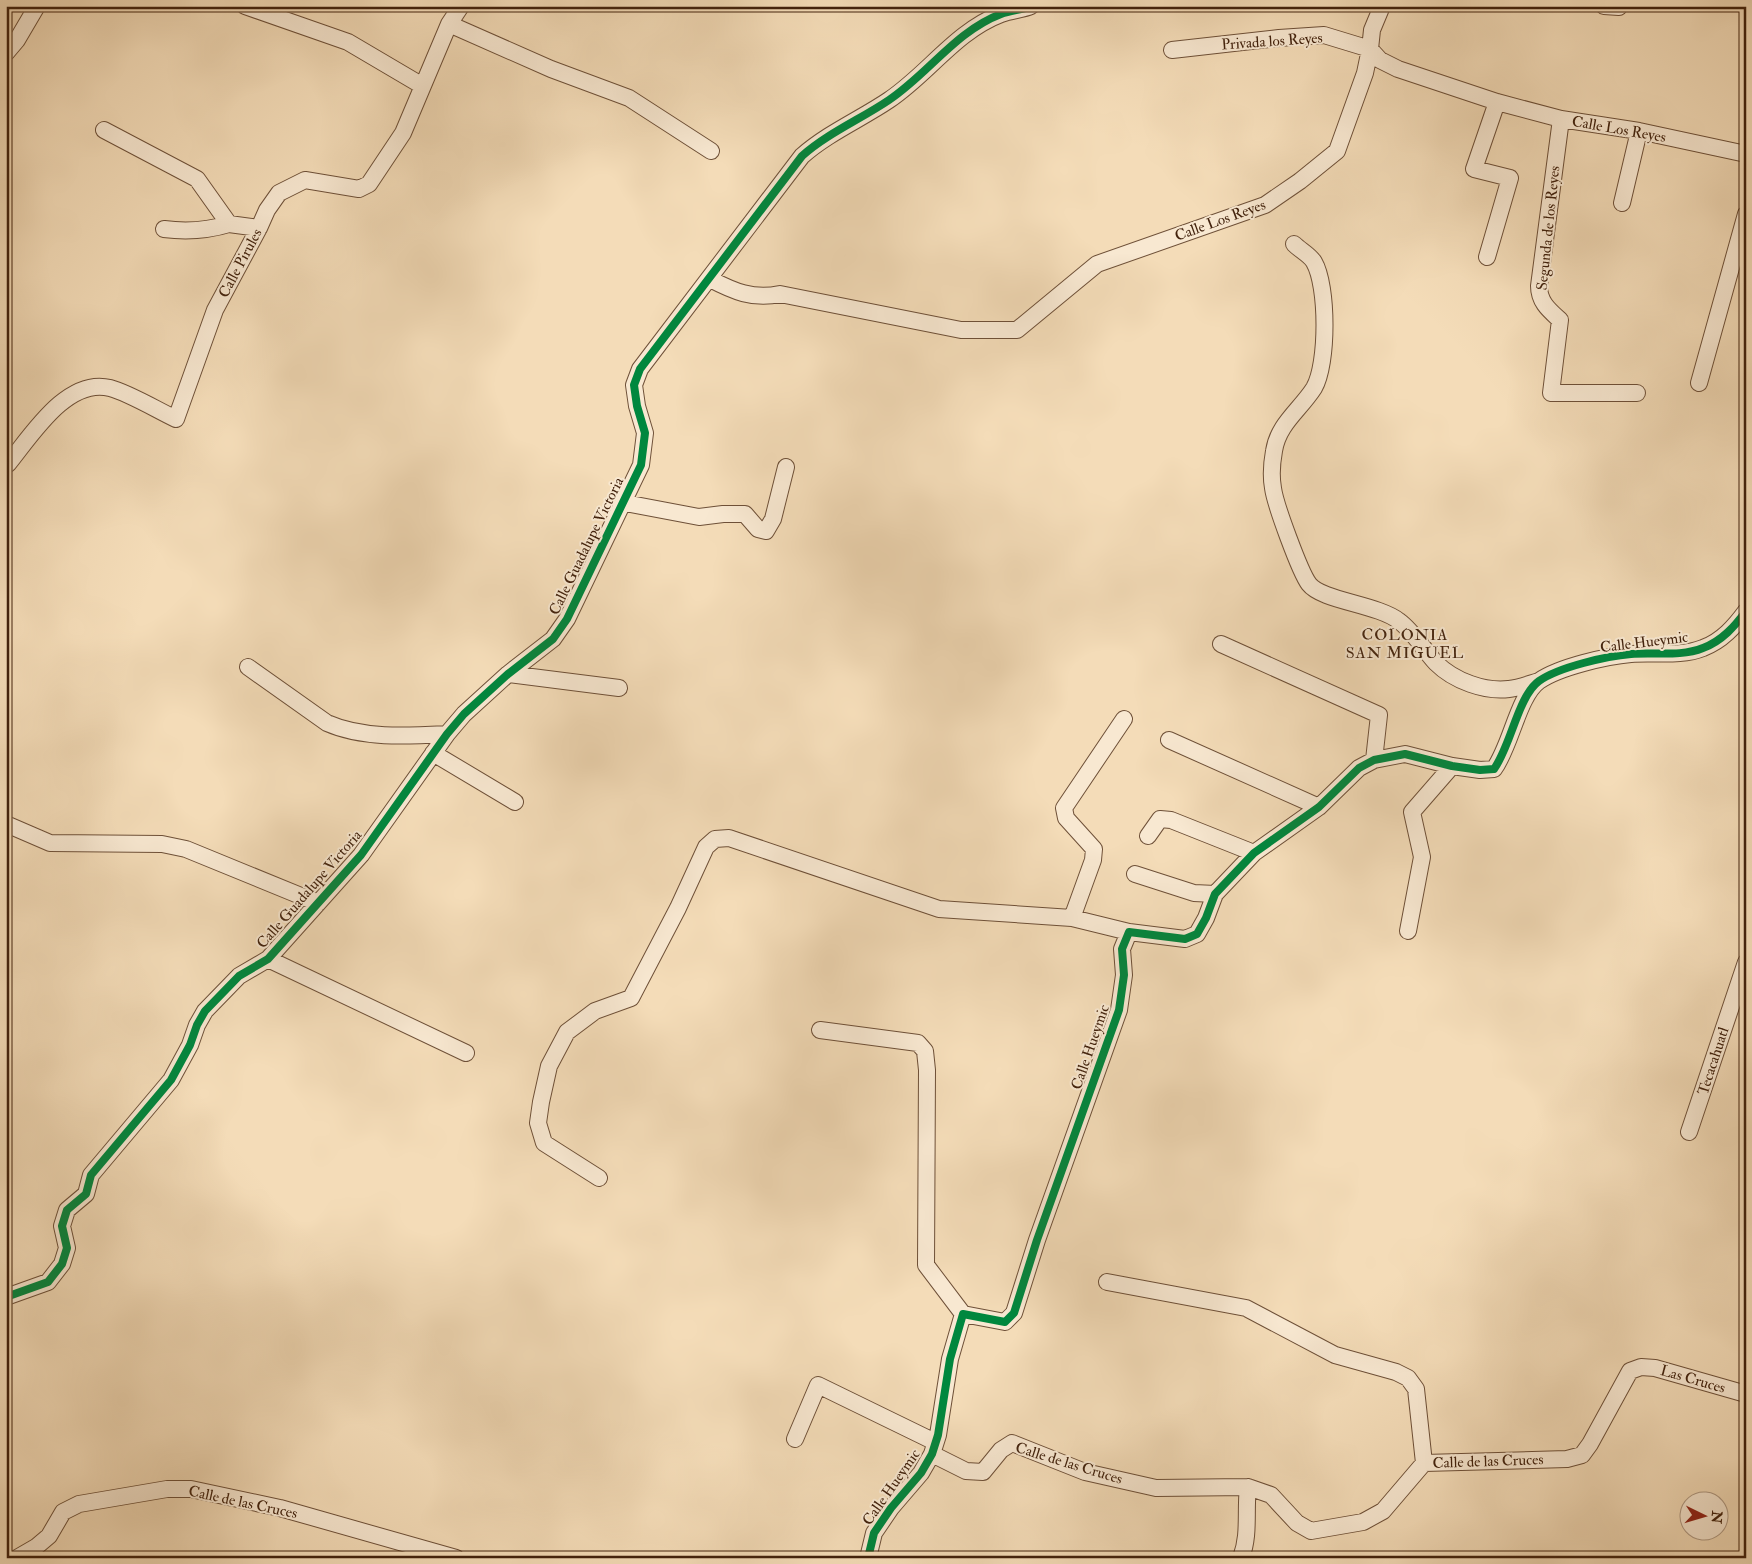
<svg xmlns="http://www.w3.org/2000/svg" width="1752" height="1564" font-family="'IM FELL Double Pica',serif">
<rect width="100%" height="100%" fill="#f4dcb8"/>
<filter id="stains"><feTurbulence type="fractalNoise" baseFrequency=".004" numOctaves="4"/><feColorMatrix values="0 0 0 0 .2 0 0 0 0 .09 0 0 0 0 .02 0 0 0 .5 -.17"/></filter>
<radialGradient id="worn" r=".72"><stop offset=".6" stop-color="#630" stop-opacity="0"/><stop offset="1" stop-color="#630" stop-opacity=".3"/></radialGradient>
<g fill="none" stroke-linecap="round" stroke-linejoin="round">
<defs>
<path id="minor" d="M245,6L348,42L421,85
M1604,6L1619,7
M449,24L551,69L629,98L711,151
M1172,50L1279,38L1324,35L1370,49L1372,30L1382,6
M6,53L17,40L37,6
M1561,119L1539,286C1539,302 1549,310 1560,320L1551,393H1637
M104,130L197,179L229,224L259,228
M1622,203L1639,131
M164,229C187,232 206,231 229,224
M1294,244C1300,250 1310,255 1314,262C1328,286 1328,364 1314,388C1300,410 1278,424 1274,451C1272,462 1271,477 1273,488C1275,504 1300,572 1309,584C1322,601 1377,604 1399,621C1413,631 1424,650 1436,663C1454,681 1485,692 1509,689C1519,688 1529,684 1539,681
M1487,257L1510,178L1474,169L1497,102
M710,279C733,291 753,300 780,294L961,330H1017L1097,264L1265,205L1300,181L1337,151L1365,73L1370,49L1380,60L1398,69L1497,102L1561,119L1639,131L1746,154
M1699,383L1746,214
M8,464C31,436 67,377 110,388C129,393 157,410 176,419L215,310L259,228L267,210L279,193L305,180L359,189L369,184L403,133L449,24L461,6
M625,503L699,517L723,514H745L758,529L766,531L773,519L786,467
M1221,644L1379,715L1374,760
M248,667L327,723C363,739 409,736 447,734
M508,674L619,688
M1169,740L1319,807
M433,753L515,802
M6,824L50,843L162,844L186,849L318,903
M1148,836L1160,819L1171,820L1254,853
M1135,874L1194,893L1215,894
M1072,918L1093,860L1094,849L1066,818L1064,808L1124,719
M1408,931L1422,857L1412,812L1452,766
M268,959L466,1053
M820,1030L918,1043L925,1051L927,1070L926,1265L963,1314
M1689,1132L1746,962
M599,1178L544,1143L538,1123L541,1102L549,1066L567,1032L595,1011L631,998L678,908L706,847L715,839L729,838L939,909L1072,918L1129,932
M1107,1282L1246,1308L1335,1355L1396,1372L1408,1378L1416,1389L1424,1463
M6,1297L48,1282L62,1264L67,1248L62,1226L67,1210L86,1194L91,1175L171,1080L190,1045L197,1025L205,1011L239,976L268,959L361,855L447,734L464,714L508,674L553,639L567,619L641,465L645,433L637,406L634,385L640,369L802,156C828,133 861,119 889,100C928,74 956,31 1001,14C1011,10 1022,10 1031,6
M795,1439L818,1385L935,1442
M932,1454L966,1471L983,1472L1001,1450L1012,1443L1085,1472L1156,1488L1248,1487L1271,1495L1297,1523L1311,1531L1363,1522L1383,1511L1424,1463L1567,1459L1582,1455L1590,1444L1630,1371L1641,1367L1655,1368L1746,1394
M17,1558L36,1547L49,1536L63,1512L79,1504L167,1489H191L280,1508L456,1558
M868,1558L874,1533L891,1508L921,1473L932,1454L938,1435L950,1359L963,1314L1005,1322L1014,1313L1037,1240L1119,1010L1124,975L1122,949L1129,932L1185,939L1197,934L1206,918L1215,894L1254,853L1319,807L1359,768L1374,760L1405,754L1452,766L1480,770L1494,769C1511,746 1518,696 1539,681C1559,667 1607,656 1631,654C1654,652 1681,657 1703,648C1722,641 1735,626 1746,611
M1241,1558C1250,1534 1245,1512 1248,1487"/>
</defs>
<use href="#minor" stroke="#6e5038" stroke-width="18"/>
<use href="#minor" stroke="#f8e8d1" stroke-width="16"/>
<defs>
<path id="cycleway" d="M6,1297L48,1282L62,1264L67,1248L62,1226L67,1210L86,1194L91,1175L171,1080L190,1045L197,1025L205,1011L239,976L268,959L361,855L447,734L464,714L508,674L553,639L567,619L641,465L645,433L637,406L634,385L640,369L802,156C828,133 861,119 889,100C928,74 956,31 1001,14C1011,10 1022,10 1031,6
M868,1558L874,1533L891,1508L921,1473L932,1454L938,1435L950,1359L963,1314L1005,1322L1014,1313L1037,1240L1119,1010L1124,975L1122,949L1129,932L1185,939L1197,934L1206,918L1215,894L1254,853L1319,807L1359,768L1374,760L1405,754L1452,766L1480,770L1494,769C1511,746 1518,696 1539,681C1559,667 1607,656 1631,654C1654,652 1681,657 1703,648C1722,641 1735,626 1746,611"/>
</defs>
<use href="#cycleway" stroke="#f8e8d1" stroke-width="11"/>
<use href="#cycleway" stroke="#00873e" stroke-width="8"/>
</g>
<g text-anchor="middle" stroke-width="4" stroke-linejoin="round" paint-order="stroke">
<g font-size="15" fill="#42220d" stroke="#f8e8d1">
<text transform="translate(1272 41) rotate(-4)" y="5">Privada los Reyes</text>
<text transform="translate(1619 129) rotate(10)" y="5">Calle Los Reyes</text>
<text transform="translate(1220 220) rotate(-20)" y="5">Calle Los Reyes</text>
<text transform="translate(1548 228) rotate(-84)" y="5">Segunda de los Reyes</text>
<text transform="translate(240 263) rotate(-62)" y="5">Calle Pirules</text>
<text transform="translate(586 546) rotate(-64)" y="5">Calle Guadalupe Victoria</text>
<text transform="translate(1644 642) rotate(-7)" y="5">Calle Hueymic</text>
<text transform="translate(309 889) rotate(-49)" y="5">Calle Guadalupe Victoria</text>
<text transform="translate(1090 1047) rotate(-71)" y="5">Calle Hueymic</text>
<text transform="translate(1713 1061) rotate(-72)" y="5">Tecacahuatl</text>
<text transform="translate(1693 1379) rotate(16)" y="5">Las Cruces</text>
<text transform="translate(1488 1461) rotate(-2)" y="5">Calle de las Cruces</text>
<text transform="translate(1069 1463) rotate(17)" y="5">Calle de las Cruces</text>
<text transform="translate(891 1487) rotate(-55)" y="5">Calle Hueymic</text>
<text transform="translate(243 1502) rotate(12)" y="5">Calle de las Cruces</text>
</g>
<g font-size="16" letter-spacing="1" fill="#42220d" stroke="#f8e8d1">
<text x="1405" y="640">COLONIA<tspan x="1405" dy="18">SAN MIGUEL</tspan></text>
</g>
</g>
<rect width="1752" height="1564" fill="none" stroke="#f4dcb8" stroke-width="25"/>
<rect x="8" y="8" width="1737" height="1549" fill="none" stroke="#42220d" stroke-width="2.5"/>
<rect x="12" y="12" width="1727" height="1539" fill="none" stroke="#42220d"/>
<g transform="translate(1704 1516) rotate(95)"><circle r="24" fill="#f8e8d1" stroke="#af9983"/>
<path d="M0-4L9 19L0 12L-9 19Z" fill="#8f2418"/>
<text y="-8" font-size="14" font-weight="bold" text-anchor="middle" fill="#42220d">N</text>
</g>
<rect width="100%" height="100%" filter="url(#stains)"/>
<rect width="100%" height="100%" fill="url(#worn)"/>
</svg>
